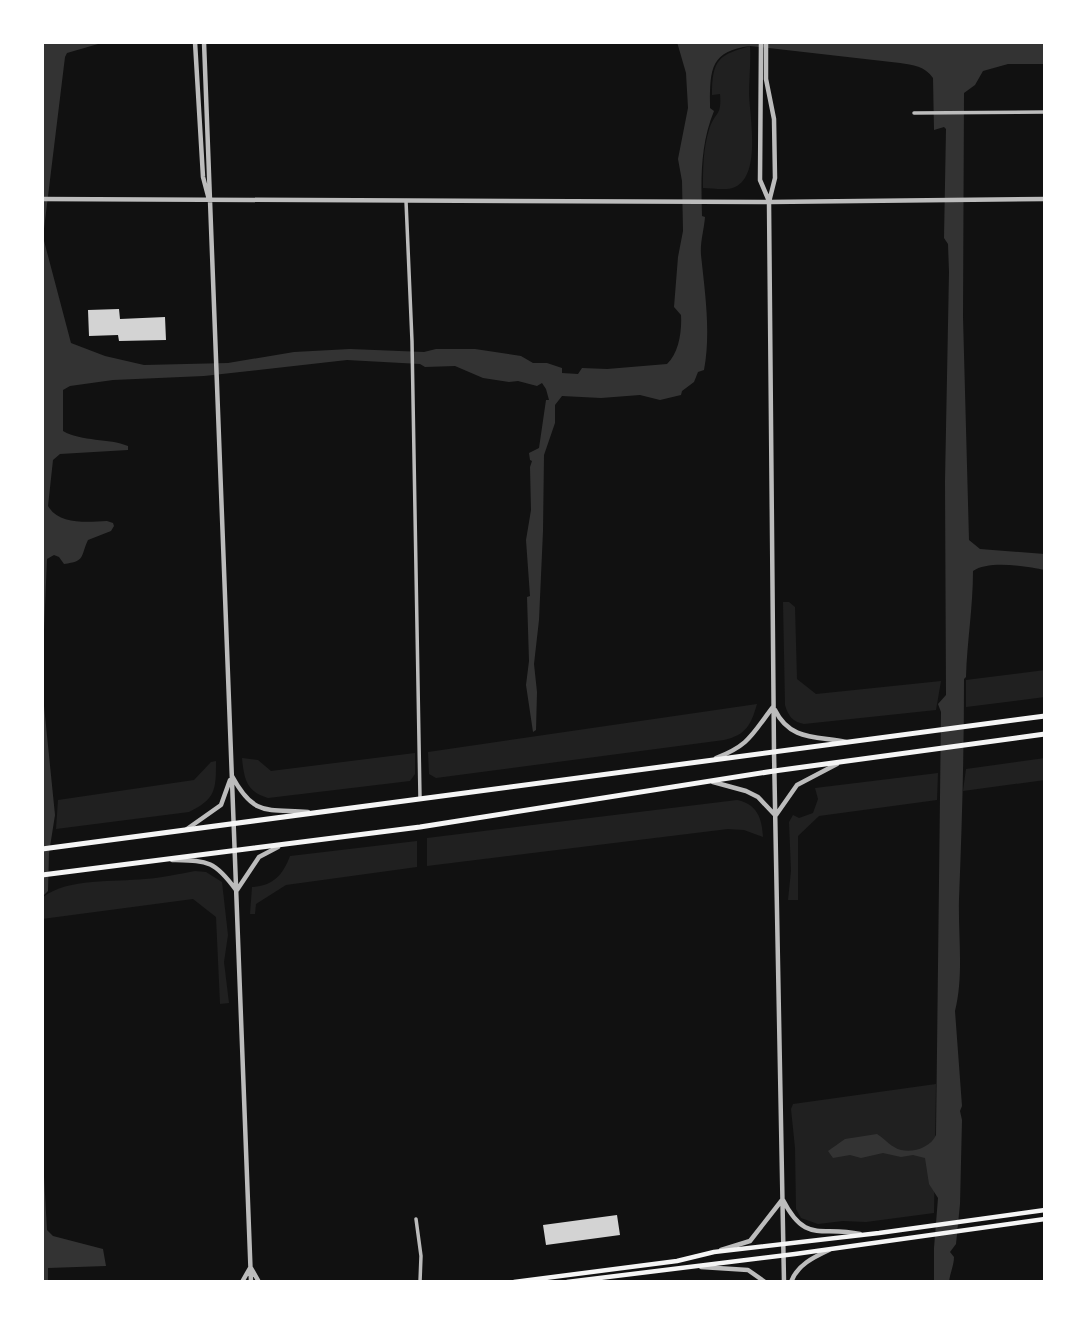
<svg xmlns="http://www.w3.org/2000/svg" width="1087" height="1324" font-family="'Varela Round',sans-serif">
<rect width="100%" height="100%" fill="#111"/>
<path fill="#202020" d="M750,46C751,62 749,79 749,95C750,117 761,175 735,187C727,191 712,188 703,188C703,169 703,149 709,130C715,111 722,117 720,94L712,95C712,59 719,55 750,46Z
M783,602H789L795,607L797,679L816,694L941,681L936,710L804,724C793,722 788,716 785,705Z
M1045,670V697L966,707V680Z
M757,704C751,725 746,735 724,740L436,778L429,774L428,752Z
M415,753V774L410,781L268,798C246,792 244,778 242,758L258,760L271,771Z
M1045,758V780L963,791L966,769Z
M216,761C216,789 216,799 189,812L56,829L58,800L194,780L211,762Z
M938,773L937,800L819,816L798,836V900H788L791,871L789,822L793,815L799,818L813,813L818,799L815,788Z
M737,800C757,804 762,818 763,837L744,830L728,829L427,866V838Z
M417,841V867L286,885L256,904L255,914H250L252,887C273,886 283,875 290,856Z
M195,871L206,872L222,882L228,935L224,962L229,1003L220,1004L216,917L193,899L42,919L43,897C68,878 115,882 145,879C162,878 178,874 195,871Z
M936,1084L934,1213L866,1222L843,1221L818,1224L801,1218L796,1209L795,1148L791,1109L793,1104Z"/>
<path fill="#333" d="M42,42H105L67,53L65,57L43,237L71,343L105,356L144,365L228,363L294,352L350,349L424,352L436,349H475L521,356L533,363H547L562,368V373L578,374L582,368L607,369L667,364C679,353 682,331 681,315L674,307L678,257L683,231L682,181L678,159L688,108L686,73L677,42H1045V64H1008L983,71L975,85L964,93L963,317L969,540L980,549L1045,554V570C1026,566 988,560 973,571C973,607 967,642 966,677L964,679C964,753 962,825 959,899C958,936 964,975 955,1011L962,1106L960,1111L962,1120L960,1204L956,1244L950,1252L954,1257C954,1265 950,1273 949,1282H934V1248L938,1198L929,1184L925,1158L913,1155L901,1157L883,1153L861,1158L850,1155L833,1158L828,1151L845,1139L877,1134C885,1139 892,1148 901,1150C914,1153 931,1147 936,1135L941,712L938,704L946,695L945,481L949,272L948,244L944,238L946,129L944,127L934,130L933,78C925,66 913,65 900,63L750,46C709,51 710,71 710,108L714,111C700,145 701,180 702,216L705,217C704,230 700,242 701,255C705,293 711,333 704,370L698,372L694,382L682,391L681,395L660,400L640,395L601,398L562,396L555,405V423L544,455L543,531L539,620L534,664L537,692L536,730L533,732L526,685L529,661L527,597L530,596L526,540L531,510L530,467L532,461L530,460L529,453L539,448L546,400H549L546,389L542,383L537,386L518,381L509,382L483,378L455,366L425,367L420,364L347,360L204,376L113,380L70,386L63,390V431C82,442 109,438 128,446V450L60,454L53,460L48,506C59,525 87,522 107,521L113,523L114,526L111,531L88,540C80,557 86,561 64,564L59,557L54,555L47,559L42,677Z
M42,686L55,815L49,853L48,891L42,897Z
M42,1141L47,1230L53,1236L103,1249L106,1266L48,1268V1282H42Z"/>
<path fill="#d3d3d3" d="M119,309L120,319L165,317L166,340L119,341L118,335L89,336L88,310Z
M617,1215L620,1235L546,1245L543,1225Z"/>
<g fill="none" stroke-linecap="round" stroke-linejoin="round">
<path stroke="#bcbcbc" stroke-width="3.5" d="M914,113L1045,112
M406,201L412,341L420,798
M416,1219L421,1256L420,1282"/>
<path stroke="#bcbcbc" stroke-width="4.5" d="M195,42L203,177L208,196
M204,42L251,1282
M761,42L760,180L769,201
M766,42V79L774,119L775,178L769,202L774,752L784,1282
M42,199L769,202L1045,199
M775,710C790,741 817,736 846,742
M716,758C750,745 752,734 773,707
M232,776C254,817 267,809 308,812
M713,782L746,791L758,797L775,815
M776,815L797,785L837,764
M187,829L221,805L230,780
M172,860C208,861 214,860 236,890
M237,890L259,857L278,847
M783,1200C806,1245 821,1225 860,1234
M721,1250L750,1241L782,1200
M701,1267L748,1270L765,1282
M251,1268L259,1282
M242,1282L250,1268
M791,1282C797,1265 814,1257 829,1250"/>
<path stroke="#f5f5f5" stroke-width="4.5" d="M514,1282L677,1261L714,1252L879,1233L1045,1210
M567,1282L795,1254L1045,1219"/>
<path stroke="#f5f5f5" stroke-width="5" d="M42,849L1045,716
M42,875L420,827L774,771L1045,734"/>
</g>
<rect width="1087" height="1324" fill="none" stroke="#ffffff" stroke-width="88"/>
</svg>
